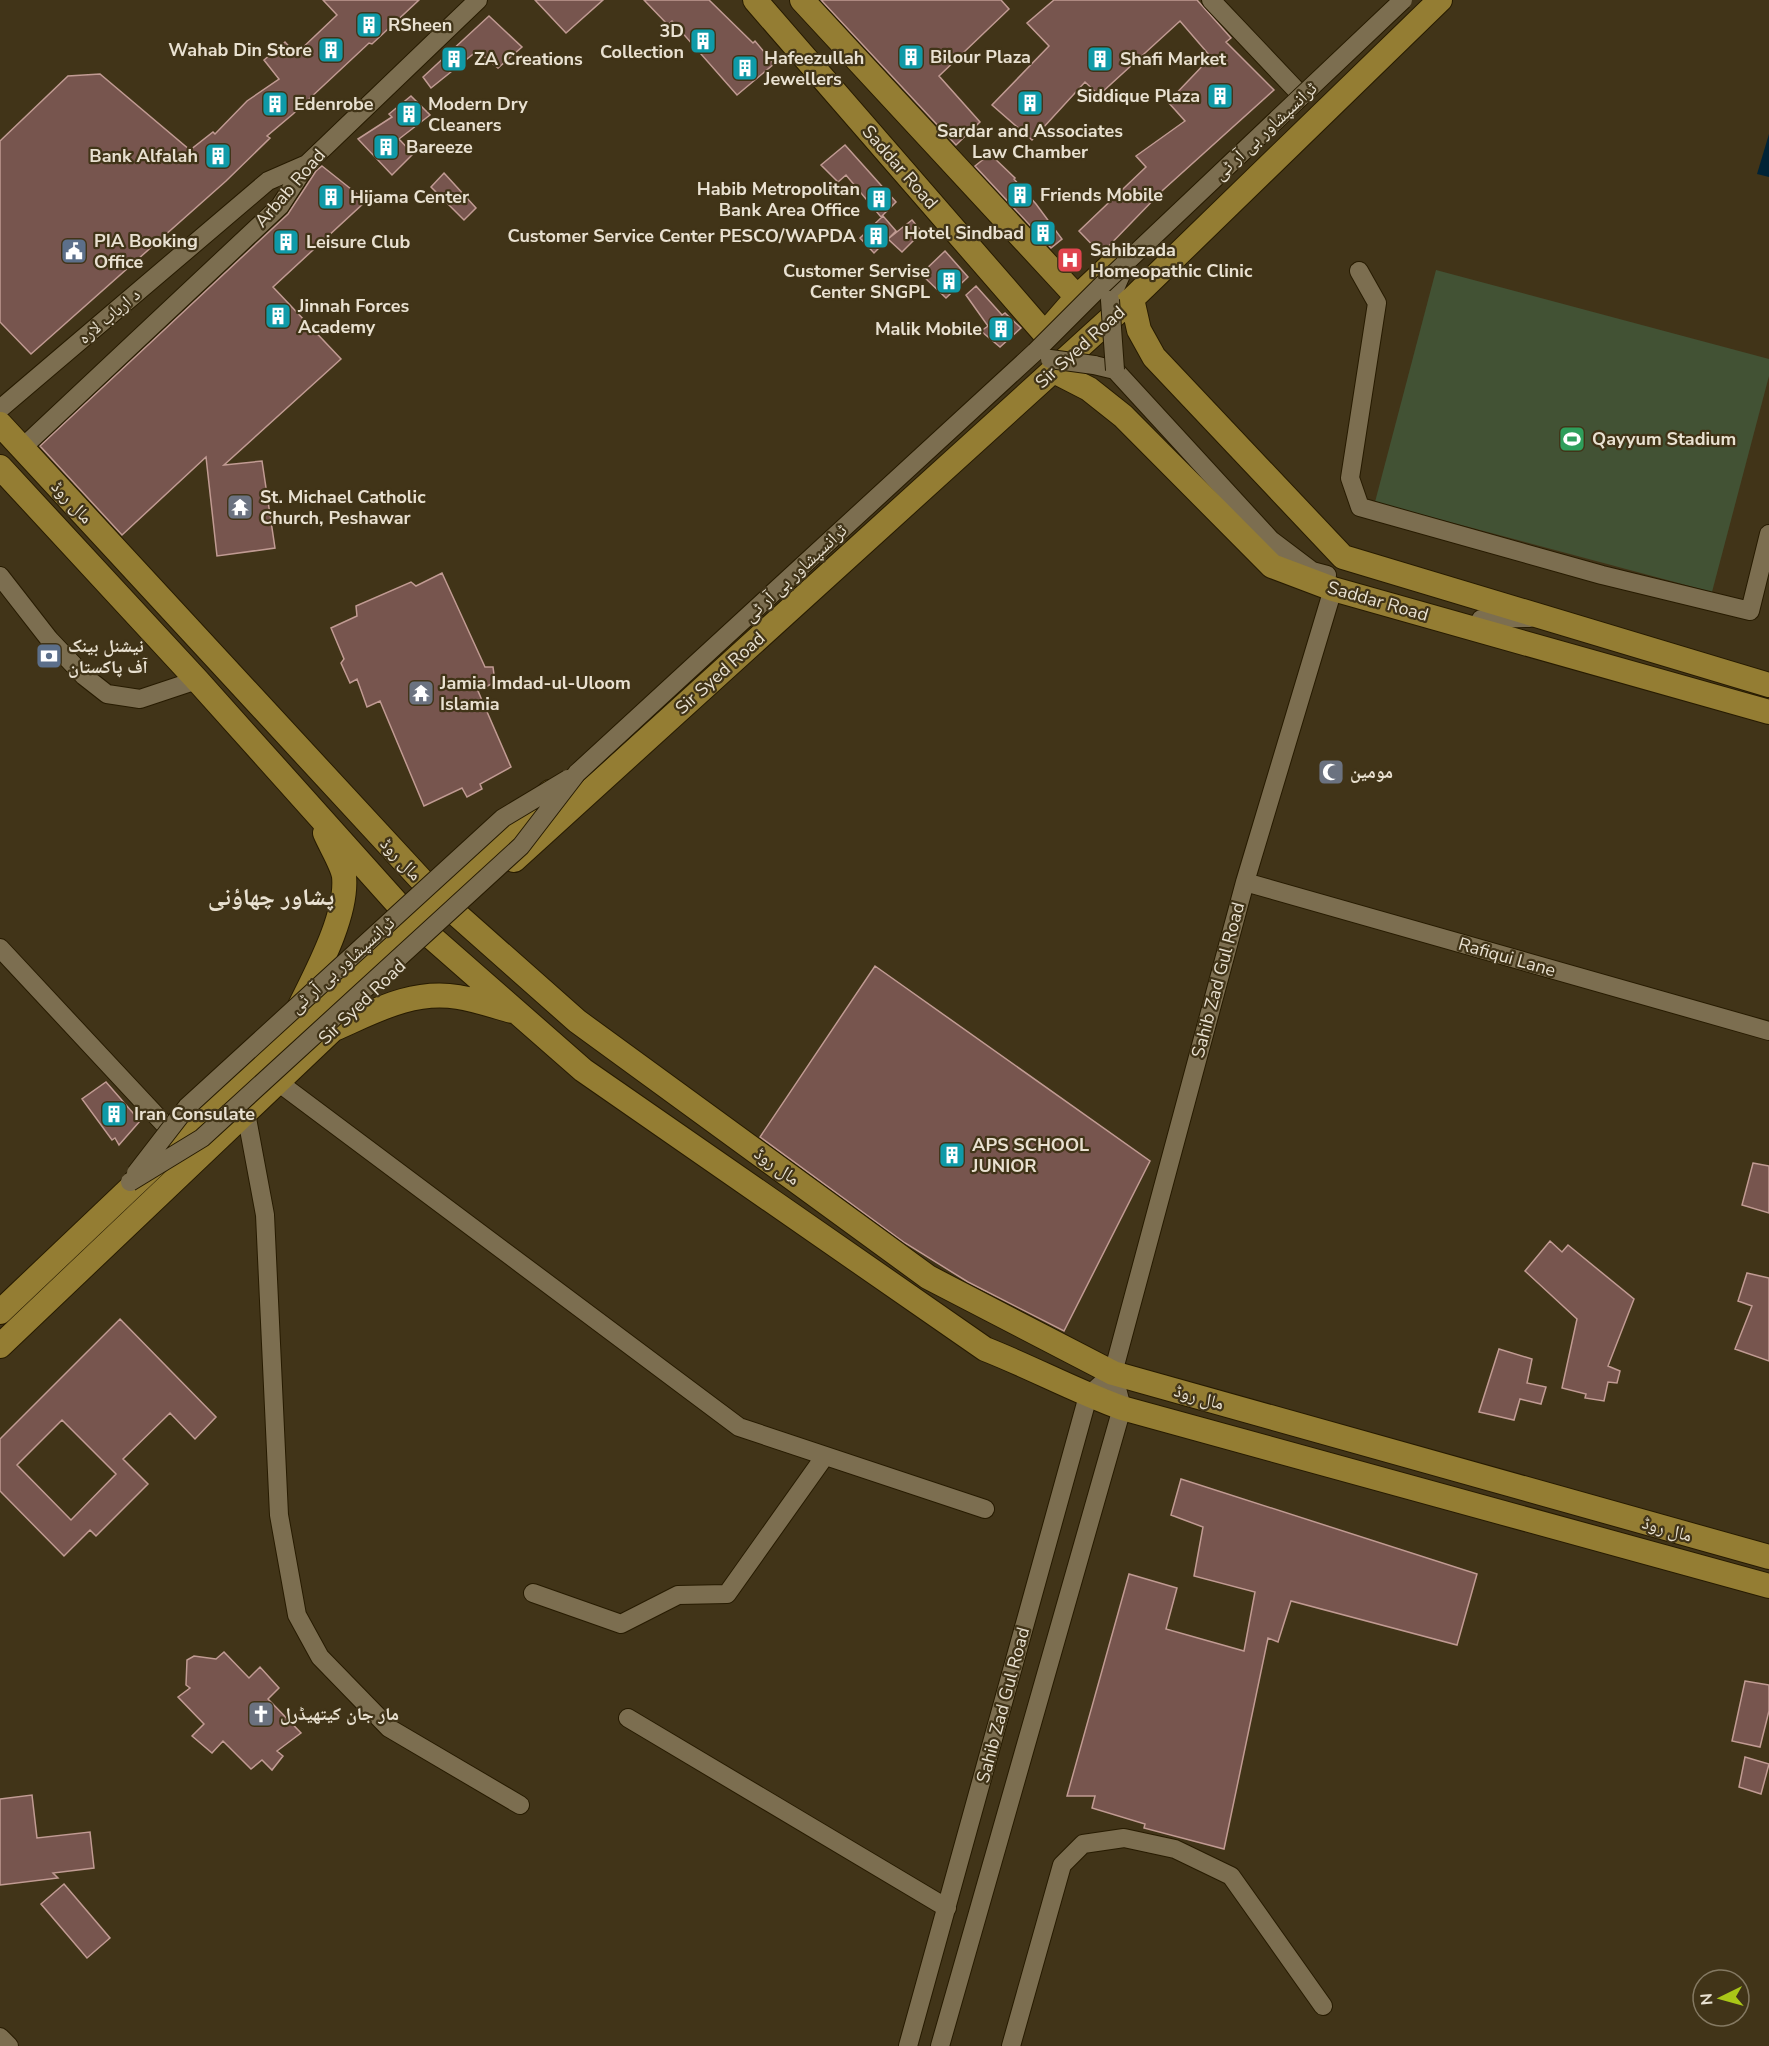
<svg xmlns="http://www.w3.org/2000/svg" width="1769" height="2046" font-family="'Nunito Sans','Noto Naskh Arabic',sans-serif">
<rect width="100%" height="100%" fill="#413418"/>
<path fill="#425234" d="M1436,270L1769,359V376L1712,592L1375,502Z"/>
<path fill="#002336" d="M1769,134V177L1757,174Z"/>
<path fill="#77554e" stroke="#c19b93" stroke-width="1.5" fill-rule="evenodd" d="M323,0H419L372,44L369,43L293,114L267,136L270,138L226,181L31,354L0,322V141L68,76L100,74L190,150L213,132L215,134L247,101L279,79L264,60L285,42L296,54L337,15Z
M535,0H603L566,33Z
M644,0H709L753,43L755,41L774,64L737,95L672,21L668,25Z
M821,0H1001L1009,9L939,76L980,122L956,145Z
M1054,0H1197L1231,38L1226,42L1274,90L1163,190L1101,254L1079,231L1146,167L1136,156L1185,121L1168,102L1211,57L1180,21L1099,95L1085,82L1032,140L992,105L1049,46L1027,23Z
M489,16L522,47L498,68L477,51L431,88L423,77Z
M411,96L430,115L399,139L413,154L392,175L358,139L392,117L389,114Z
M845,145L896,202L881,217L846,175L838,182L821,165Z
M990,154L1015,178L1014,179L1036,204L1062,239L1051,248L975,166Z
M322,166L366,201L273,287L341,359L224,465L262,461L275,548L217,556L206,457L122,535L40,446L288,214L316,171Z
M444,173L476,208L464,220L431,187Z
M883,216L896,231L874,253L860,238Z
M912,220L922,232L902,252L888,239Z
M945,251L968,277L946,298L921,274Z
M976,286L1002,315L1005,313L1021,328L1000,347L981,331L988,326L966,295Z
M442,573L485,667H493L495,682L478,691L511,767L480,784L482,789L467,797L462,788L424,806L380,701L367,707L357,679L350,683L341,663L344,659L331,628L357,616L356,606L411,582L416,586Z
M875,966L1150,1161L1064,1331L968,1282L905,1243L760,1137Z
M106,1082L140,1121L119,1145L115,1138L112,1140L82,1099Z
M1753,1163L1769,1166V1213L1742,1205Z
M1550,1241L1562,1252L1568,1245L1634,1299L1608,1366L1620,1371L1617,1383L1608,1382L1604,1401L1585,1398L1586,1394L1562,1388L1577,1319L1525,1271Z
M1747,1273L1769,1278V1361L1735,1349L1752,1306L1738,1301Z
M120,1319L216,1417L195,1439L170,1413L123,1459L148,1484L96,1536L90,1530L64,1556L0,1491V1439ZM62,1420L116,1474L71,1520L17,1465Z
M1499,1349L1532,1359L1527,1383L1546,1387L1541,1404L1520,1399L1514,1420L1479,1412Z
M1181,1479L1477,1574L1457,1645L1291,1601L1278,1642L1268,1638L1224,1849L1144,1828L1145,1824L1092,1808L1095,1796H1067L1129,1574L1177,1588L1166,1629L1244,1651L1255,1592L1194,1576L1203,1527L1171,1515Z
M224,1652L249,1678L260,1667L279,1688L268,1699L301,1733L277,1751L283,1756L272,1770L262,1760L251,1769L223,1741L212,1753L192,1736L204,1724L178,1697L190,1688L186,1685L187,1660L194,1656L216,1659Z
M1745,1681L1769,1685V1711L1760,1747L1732,1741Z
M1745,1757L1769,1764L1761,1794L1739,1787Z
M32,1795L37,1838L90,1832L94,1868L53,1873L58,1878L0,1885V1799Z
M64,1884L110,1938L87,1958L41,1904Z"/>
<g fill="none" stroke-linecap="round" stroke-linejoin="round">
<defs>
<path id="minor" d="M1211,0L1299,93
M1359,271L1377,303L1350,478L1360,507L1602,575L1750,611L1769,534
M1110,300L1127,261
M1094,365L1115,370L1271,540L1312,571L1327,575
M0,409L268,181L307,164
M22,448L280,206L307,164L478,0
M0,576L49,639L84,676L107,694L140,699L197,680
M1481,619L1530,618
M1245,882L1769,1031
M0,948L179,1140
M278,1082L739,1427L985,1509
M246,1113L265,1215L279,1515L297,1615L320,1657L389,1728L520,1805
M533,1593L621,1624L678,1595L727,1594L825,1456
M628,1718L947,1908
M0,2037L9,2046
M908,2046L1088,1396L1113,1373
M940,2046L1122,1408L1113,1373L1245,882L1333,589
M1011,2046L1062,1865L1083,1844L1124,1838L1175,1849L1231,1876L1323,2006"/>
<path id="major" d="M755,0L1045,334
M802,0L1077,297
M1132,299L1139,330L1154,357L1343,557L1769,685
M1050,328L1077,297L1109,267
M1054,371L1089,389L1123,416L1272,566L1333,589L1769,712
M0,424L437,897L577,1021L928,1277L1113,1373L1769,1557
M0,467L197,680L412,920L583,1070L985,1349C1031,1367 1075,1391 1122,1408L1769,1586
M514,860L1132,299L1440,0
M299,1008C316,973 348,915 344,876C342,864 330,845 325,833
M334,1029C373,1012 413,989 458,997C476,1000 494,1006 512,1011
M0,1312L437,897L550,792
M0,1346L346,1017"/>
</defs>
<use href="#minor" stroke="#271b00" stroke-width="20"/>
<use href="#major" stroke="#271b00" stroke-width="26"/>
<use href="#minor" stroke="#7c6e50" stroke-width="18"/>
<use href="#major" stroke="#947d33" stroke-width="24"/>
<defs>
<path id="minor-bridge" d="M1110,300L1115,370
M1050,359L1094,365
M136,1173L187,1107L503,818L568,779
M130,1182L202,1138L521,846L577,773L1035,352L1099,288L1403,0"/>
</defs>
<use href="#minor-bridge" stroke="#271b00" stroke-width="20" stroke-linecap="butt"/>
<use href="#minor-bridge" stroke="#7c6e50" stroke-width="18"/>
</g>
<defs>
<symbol id="building-square" viewBox="-11 -11 22 22"><rect x="-9" y="-9" width="18" height="18" rx="4" fill="#0f9aa8" stroke="#413418"/><path d="M-4-6H4V6H1V3H-1V6H-4ZM-2.5-4.3h1.7v1.8h-1.7ZM.8-4.3h1.7v1.8H.8ZM-2.5-1h1.7V.8h-1.7ZM.8-1h1.7V.8H.8Z" fill="#fff"/></symbol>
<symbol id="civic-square" viewBox="-11 -11 22 22"><rect x="-9" y="-9" width="18" height="18" rx="4" fill="#5c6f8a" stroke="#413418"/><path d="M-.6-6.5H3V-4.5H.6V-3L4-1V1h2V6H-6V1h2V-1L-.6-3ZM-1.2 2.5V6h2.4V2.5Z" fill="#fff"/></symbol>
<symbol id="hospital-square" viewBox="-11 -11 22 22"><rect x="-9" y="-9" width="18" height="18" rx="4" fill="#e0444e" stroke="#413418"/><path d="M-5-5h3v3.5h4V-5h3V5h-3V1.5h-4V5h-3Z" fill="#fff"/></symbol>
<symbol id="stadium-square" viewBox="-11 -11 22 22"><rect x="-9" y="-9" width="18" height="18" rx="4" fill="#2e9e5b" stroke="#413418"/><path d="M0-5a6.5 5 0 1 0 0 10a6.5 5 0 1 0 0-10ZM-3.5-1.8h7v3.6h-7Z" fill="#fff"/></symbol>
<symbol id="temple-square" viewBox="-11 -11 22 22"><rect x="-9" y="-9" width="18" height="18" rx="4" fill="#6b7280" stroke="#413418"/><path d="M0-6L5-2H3V0L6.5 2.5H4V6H1.5V3h-3V6H-4V2.5H-6.5L-3 0V-2H-5Z" fill="#fff"/></symbol>
<symbol id="bank-square" viewBox="-11 -11 22 22"><rect x="-9" y="-9" width="18" height="18" rx="4" fill="#5c6f8a" stroke="#413418"/><path d="M-6-4H6V4H-6ZM0-2.3a2.3 2.3 0 1 0 0 4.6a2.3 2.3 0 1 0 0-4.6Z" fill="#fff"/></symbol>
<symbol id="mosque-square" viewBox="-11 -11 22 22"><rect x="-9" y="-9" width="18" height="18" rx="4" fill="#6b7280" stroke="#413418"/><path d="M3.5-4.9A6 6 0 1 0 3.5 4.9A5 5 0 1 1 3.5-4.9Z" fill="#fff"/></symbol>
<symbol id="church-square" viewBox="-11 -11 22 22"><rect x="-9" y="-9" width="18" height="18" rx="4" fill="#6b7280" stroke="#413418"/><path d="M-1.2-6h2.4v3.5h3.3v2.4h-3.3V6h-2.4V-.1h-3.3v-2.4h3.3Z" fill="#fff"/></symbol>
</defs>
<g fill-rule="evenodd">
<use href="#building-square" x="354" y="10" width="30" height="30"/>
<use href="#building-square" x="688" y="26" width="30" height="30"/>
<use href="#building-square" x="316" y="35" width="30" height="30"/>
<use href="#building-square" x="896" y="42" width="30" height="30"/>
<use href="#building-square" x="439" y="44" width="30" height="30"/>
<use href="#building-square" x="1085" y="44" width="30" height="30"/>
<use href="#building-square" x="730" y="53" width="30" height="30"/>
<use href="#building-square" x="1205" y="81" width="30" height="30"/>
<use href="#building-square" x="1015" y="88" width="30" height="30"/>
<use href="#building-square" x="260" y="89" width="30" height="30"/>
<use href="#building-square" x="394" y="99" width="30" height="30"/>
<use href="#building-square" x="371" y="132" width="30" height="30"/>
<use href="#building-square" x="203" y="141" width="30" height="30"/>
<use href="#building-square" x="1005" y="180" width="30" height="30"/>
<use href="#building-square" x="316" y="182" width="30" height="30"/>
<use href="#building-square" x="864" y="184" width="30" height="30"/>
<use href="#building-square" x="1028" y="218" width="30" height="30"/>
<use href="#building-square" x="861" y="221" width="30" height="30"/>
<use href="#building-square" x="271" y="227" width="30" height="30"/>
<use href="#civic-square" x="59" y="236" width="30" height="30"/>
<use href="#hospital-square" x="1055" y="245" width="30" height="30"/>
<use href="#building-square" x="934" y="266" width="30" height="30"/>
<use href="#building-square" x="263" y="301" width="30" height="30"/>
<use href="#building-square" x="986" y="314" width="30" height="30"/>
<use href="#stadium-square" x="1557" y="424" width="30" height="30"/>
<use href="#temple-square" x="225" y="492" width="30" height="30"/>
<use href="#bank-square" x="34" y="641" width="30" height="30"/>
<use href="#temple-square" x="406" y="678" width="30" height="30"/>
<use href="#mosque-square" x="1316" y="757" width="30" height="30"/>
<use href="#building-square" x="99" y="1099" width="30" height="30"/>
<use href="#building-square" x="937" y="1140" width="30" height="30"/>
<use href="#church-square" x="246" y="1699" width="30" height="30"/>
</g>
<g text-anchor="middle" stroke-width="4.5" stroke-linejoin="round" paint-order="stroke">
<g font-size="18" font-weight="bold" fill="#e9e1d1" stroke="#413418" text-anchor="start">
<text x="388" y="31">RSheen</text>
<text x="684" y="37" text-anchor="end">3D<tspan x="684" dy="21">Collection</tspan></text>
<text x="312" y="56" text-anchor="end">Wahab Din Store</text>
<text x="930" y="63">Bilour Plaza</text>
<text x="764" y="64">Hafeezullah<tspan x="764" dy="21">Jewellers</tspan></text>
<text x="474" y="65">ZA Creations</text>
<text x="1120" y="65">Shafi Market</text>
<text x="1200" y="102" text-anchor="end">Siddique Plaza</text>
<text x="294" y="110">Edenrobe</text>
<text x="428" y="110">Modern Dry<tspan x="428" dy="21">Cleaners</tspan></text>
<text x="1030" y="137" text-anchor="middle">Sardar and Associates<tspan x="1030" dy="21">Law Chamber</tspan></text>
<text x="406" y="153">Bareeze</text>
<text x="198" y="162" text-anchor="end">Bank Alfalah</text>
<text x="860" y="195" text-anchor="end">Habib Metropolitan<tspan x="860" dy="21">Bank Area Office</tspan></text>
<text x="1040" y="201">Friends Mobile</text>
<text x="350" y="203">Hijama Center</text>
<text x="1024" y="239" text-anchor="end">Hotel Sindbad</text>
<text x="856" y="242" text-anchor="end">Customer Service Center PESCO/WAPDA</text>
<text x="94" y="247">PIA Booking<tspan x="94" dy="21">Office</tspan></text>
<text x="306" y="248">Leisure Club</text>
<text x="1090" y="256">Sahibzada<tspan x="1090" dy="21">Homeopathic Clinic</tspan></text>
<text x="930" y="277" text-anchor="end">Customer Servise<tspan x="930" dy="21">Center SNGPL</tspan></text>
<text x="298" y="312">Jinnah Forces<tspan x="298" dy="21">Academy</tspan></text>
<text x="982" y="335" text-anchor="end">Malik Mobile</text>
<text x="1592" y="445">Qayyum Stadium</text>
<text x="260" y="503">St. Michael Catholic<tspan x="260" dy="21">Church, Peshawar</tspan></text>
<text x="68" y="652">نیشنل بینک<tspan x="68" dy="21">آف پاکستان</tspan></text>
<text x="440" y="689">Jamia Imdad-ul-Uloom<tspan x="440" dy="21">Islamia</tspan></text>
<text x="1350" y="778">مومین</text>
<text x="134" y="1120">Iran Consulate</text>
<text x="972" y="1151">APS SCHOOL<tspan x="972" dy="21">JUNIOR</tspan></text>
<text x="280" y="1720">مار جان کیتھیڈرل</text>
</g>
<g font-size="18" fill="#e9e1d1" stroke="#413418">
<text transform="translate(1265 131) rotate(-43)" y="6">ٹرانسپشاور بی آر ٹی</text>
<text transform="translate(900 167) rotate(49)" y="6">Saddar Road</text>
<text transform="translate(290 188) rotate(-49)" y="6">Arbab Road</text>
<text transform="translate(109 316) rotate(-40)" y="6">د ارباب لاره</text>
<text transform="translate(1080 347) rotate(-42)" y="6">Sir Syed Road</text>
<text transform="translate(72 502) rotate(47)" y="6">مال روڈ</text>
<text transform="translate(795 573) rotate(-43)" y="6">ٹرانسپشاور بی آر ٹی</text>
<text transform="translate(1378 601) rotate(16)" y="6">Saddar Road</text>
<text transform="translate(720 673) rotate(-42)" y="6">Sir Syed Road</text>
<text transform="translate(401 859) rotate(47)" y="6">مال روڈ</text>
<text transform="translate(1507 957) rotate(16)" y="6">Rafiqui Lane</text>
<text transform="translate(342 965) rotate(-42)" y="6">ٹرانسپشاور بی آر ٹی</text>
<text transform="translate(1218 980) rotate(-75)" y="6">Sahib Zad Gul Road</text>
<text transform="translate(362 1002) rotate(-44)" y="6">Sir Syed Road</text>
<text transform="translate(777 1166) rotate(36)" y="6">مال روڈ</text>
<text transform="translate(1199 1397) rotate(16)" y="6">مال روڈ</text>
<text transform="translate(1667 1529) rotate(16)" y="6">مال روڈ</text>
<text transform="translate(1003 1705) rotate(-75)" y="6">Sahib Zad Gul Road</text>
</g>
<g font-size="24" font-weight="bold" fill="#e9e1d1" stroke="#413418">
<text x="271" y="905">پشاور چھاؤنی</text>
</g>
</g>
<g transform="translate(1721 1998) rotate(265)"><circle r="28" fill="#413418" stroke="#847962" stroke-width="1.5"/>
<path d="M0-4.5L10 22L0 15L-10 22Z" fill="#aac717"/>
<text y="-9" font-size="16" font-weight="bold" text-anchor="middle" fill="#e9e1d1">N</text>
</g>
</svg>
